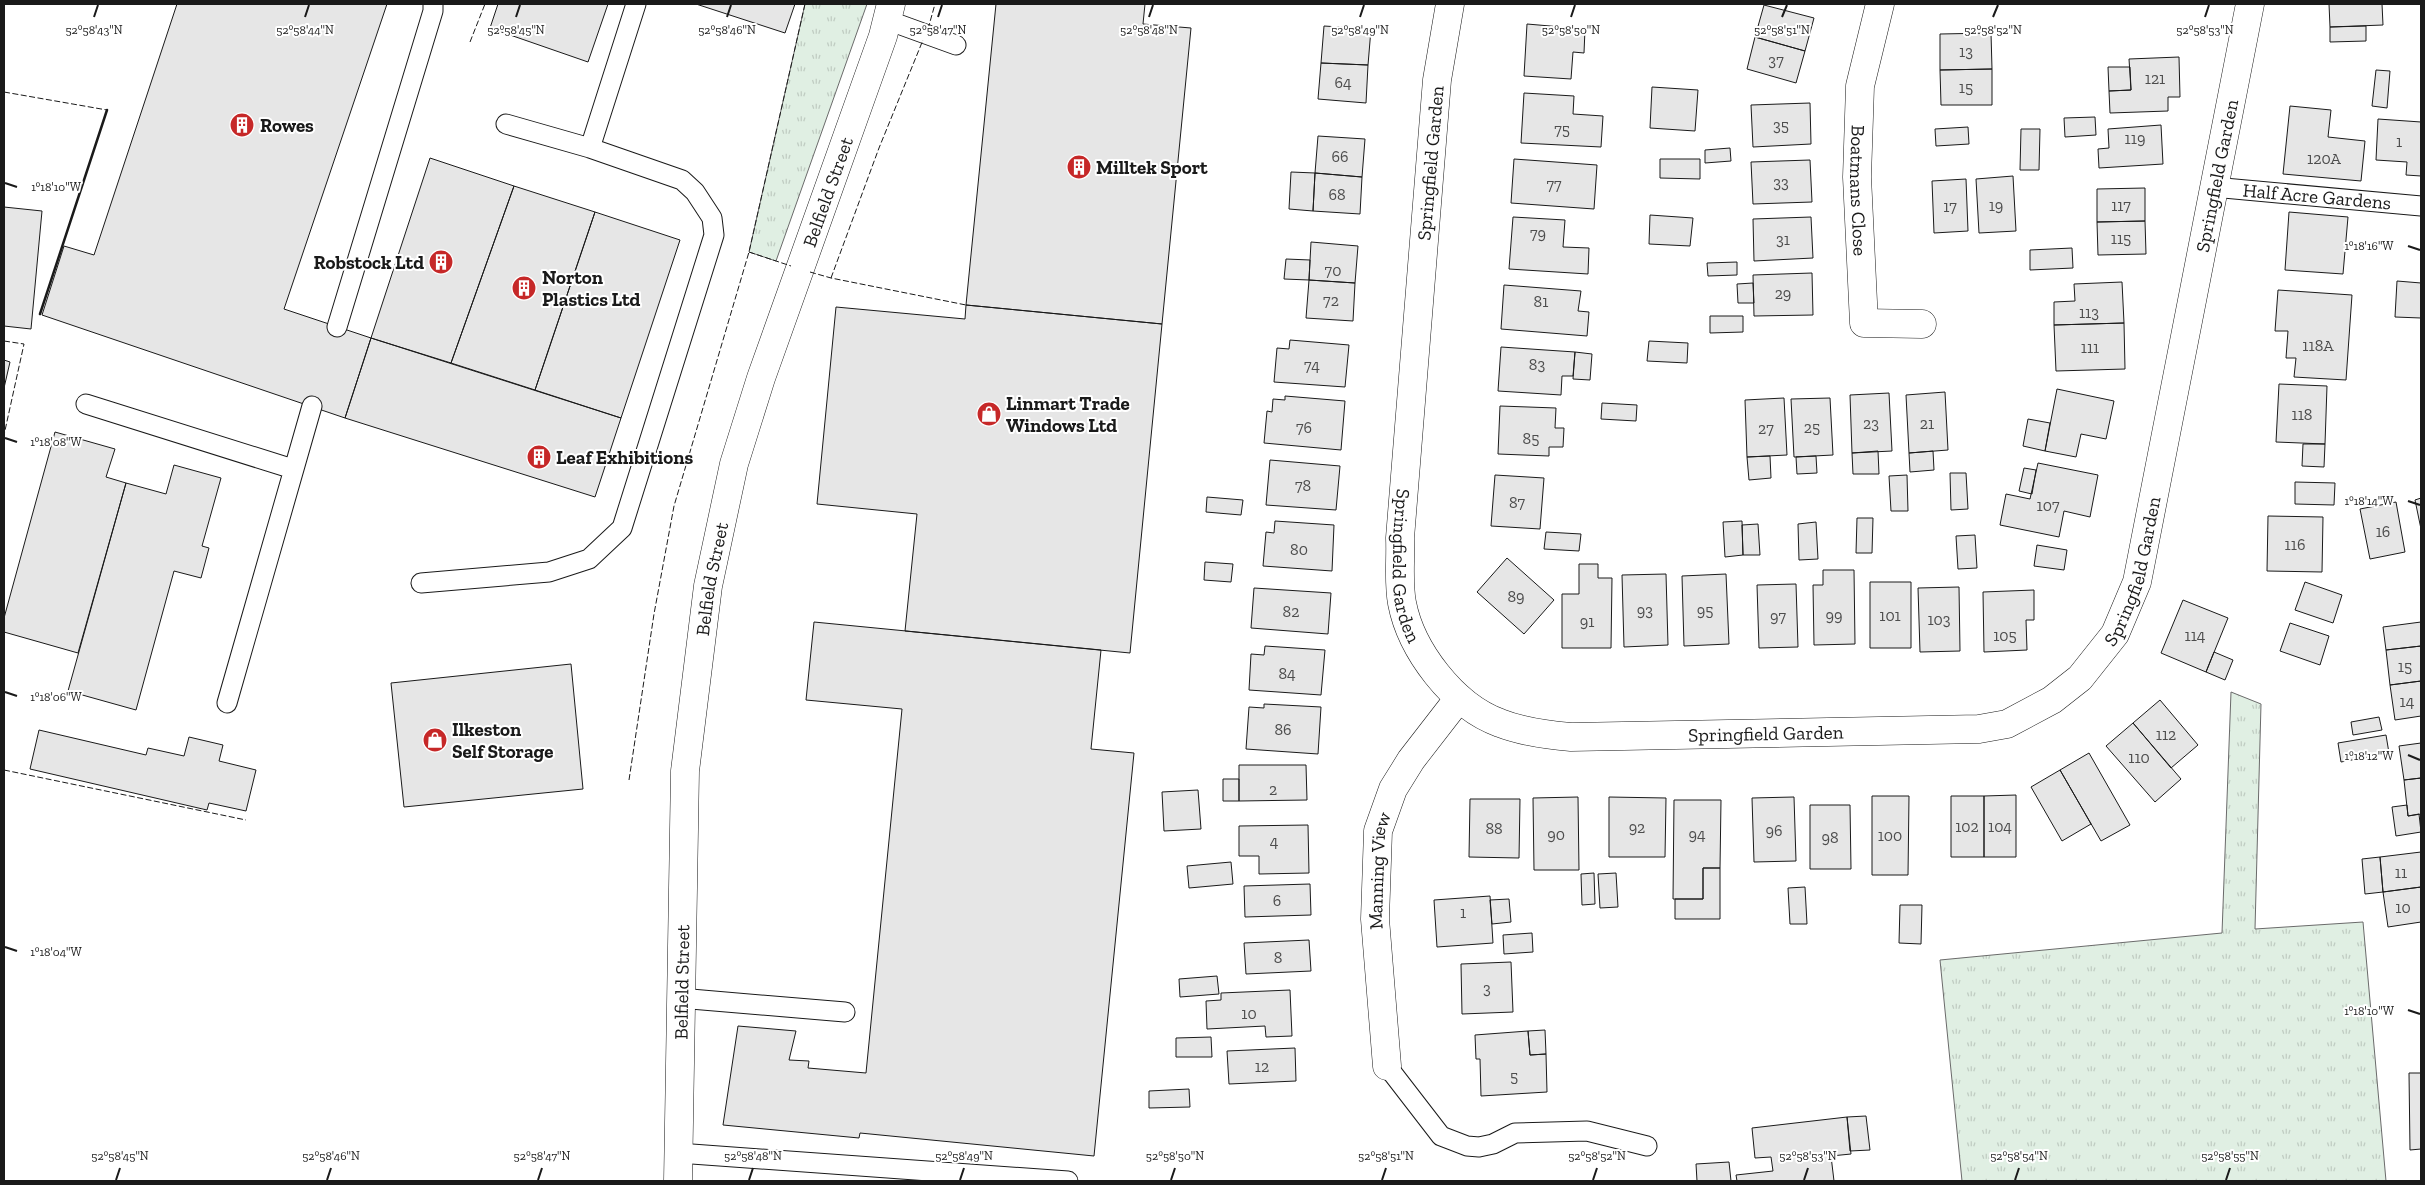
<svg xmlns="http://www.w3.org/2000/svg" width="2425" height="1185" font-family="'Zilla Slab',serif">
<defs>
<pattern id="grass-tufts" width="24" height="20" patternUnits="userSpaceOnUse" patternTransform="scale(1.25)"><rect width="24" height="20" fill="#e0efe3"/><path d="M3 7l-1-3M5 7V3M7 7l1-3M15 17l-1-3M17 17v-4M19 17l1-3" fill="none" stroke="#c0ccc2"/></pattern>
</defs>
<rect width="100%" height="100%" fill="#fff"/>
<path fill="url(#grass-tufts)" stroke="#6a6a6a" d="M805,4H867L776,261L749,252Z
M2231,692L2261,704L2255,929L2363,922L2386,1181H1962L1940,960L2222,933Z"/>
<path fill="#e6e6e6" stroke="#1a1a1a" d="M177,4H387L284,309L371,338L345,418L42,315L64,246L94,255Z
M498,4H608L588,62L490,28Z
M696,4H795L785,33Z
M996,4H1145L1143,24L1191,28L1162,324L966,305Z
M2329,4H2382L2383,25L2330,27Z
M1764,5L1814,18L1805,51L1755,37Z
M1527,24L1585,29L1584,53L1573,52L1571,79L1524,76Z
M1324,26L1371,29L1368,65L1321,63Z
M2366,26V41L2330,42V27Z
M1991,33L1992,69L1940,70V34Z
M1755,37L1805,51L1796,83L1747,69Z
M2179,57L2180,97H2168V111L2110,113L2109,91L2131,90L2129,59Z
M1321,63L1368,65L1366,103L1318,99Z
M2108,67H2130L2131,90L2109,91Z
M1992,69V105H1941L1940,70Z
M2376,70L2390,71L2387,108L2372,106Z
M1652,87L1698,90L1695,131L1650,128Z
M1524,93L1574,96L1573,114L1603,116L1601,147L1521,143Z
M1810,103L1811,144L1753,147L1751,105Z
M2290,106L2331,110L2328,137L2365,141L2361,181L2283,174Z
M2095,117L2096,135L2065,137L2064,118Z
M2378,119L2421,122V176L2406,175L2407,162L2376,160Z
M2161,125L2163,164L2099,168L2098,149L2109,148L2108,129Z
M1968,127L1969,144L1936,146L1935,129Z
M2021,129H2040L2039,170H2020Z
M1318,136L1365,139L1362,177L1315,173Z
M1730,148L1731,161L1705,163V150Z
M430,158L514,186L451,363L371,338Z
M1514,159L1597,165L1594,209L1511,203Z
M1660,159H1700V179L1660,178Z
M1810,160L1812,202L1753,204L1751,162Z
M1291,172L1315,173L1313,211L1289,209Z
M1315,173L1362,177L1360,214L1313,211Z
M2013,176L2016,231L1979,233L1976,179Z
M1966,179L1968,231L1934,233L1932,181Z
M514,186L595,212L535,390L451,363Z
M2145,188V221L2097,222V189Z
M4,207L42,211L31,329L4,326Z
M595,212L680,240L621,418L535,390Z
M2289,212L2348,217L2343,274L2285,270Z
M1650,215L1693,218L1690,246L1649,244Z
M1513,217L1565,220L1563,247L1589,248L1588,274L1509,269Z
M1811,217L1813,258L1754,261L1753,219Z
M2145,221L2146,254L2098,255L2097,222Z
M1311,242L1358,246L1355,283L1309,280Z
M2072,248L2073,268L2030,270V250Z
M1286,259L1310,260L1309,280L1284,279Z
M1737,262V275L1708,276L1707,263Z
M1812,273L1813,315L1754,316L1753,275Z
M1309,280L1355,283L1353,321L1306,318Z
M2397,281L2421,283V318L2395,317Z
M2122,282L2124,323L2054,325V302L2075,301L2074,284Z
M1753,283L1754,303H1738L1737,284Z
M1504,285L1581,291L1578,311L1589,312L1587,336L1501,329Z
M2278,290L2352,295L2346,380L2294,377L2296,358H2286L2288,331H2275Z
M966,305L1162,324L1130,653L905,631L917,514L817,504L836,307L965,319Z
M1710,316H1743V332L1710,333Z
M2124,323L2125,369L2056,371L2054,325Z
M371,338L621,418L595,497L345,418Z
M1290,340L1349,345L1345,387L1274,382L1277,348L1289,349Z
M1649,341L1688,343L1687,363L1647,361Z
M1501,347L1575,352L1573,376H1562L1561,395L1498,391Z
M1575,352L1592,354L1590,380L1573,379Z
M4,360L10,362L4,388Z
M2279,384L2327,386L2325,444L2276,442Z
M2057,389L2114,401L2106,439L2081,434L2076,457L2045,451Z
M1945,392L1948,450L1909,453L1906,395Z
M1889,393L1892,451L1852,453L1850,395Z
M1285,396L1345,401L1341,450L1264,443L1267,411L1272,412L1273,399L1285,400Z
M1784,398L1787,455L1747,457L1745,400Z
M1830,398L1833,455L1794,457L1791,399Z
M1602,403L1637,405L1636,421L1601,419Z
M1500,406L1556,408L1555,428H1564L1563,447H1549V456L1498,454Z
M2028,419L2050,423L2045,451L2023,446Z
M55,432L115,449L106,477L126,483L78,653L4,632V618Z
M2303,444H2325L2324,467L2302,466Z
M1878,451L1879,474H1853L1852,453Z
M1933,451L1934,470L1910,472L1909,453Z
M1770,456L1771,478L1749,480L1747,457Z
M1816,456L1817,473L1797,474L1796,457Z
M1270,460L1340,466L1336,510L1266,505Z
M2038,463L2098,475L2090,517L2064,511L2059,537L2000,525L2006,494L2030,499Z
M174,465L221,478L202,546L209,548L201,578L174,571L136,710L68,691L126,483L166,494Z
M2024,468L2036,470L2032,494L2019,491Z
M1950,473H1966L1968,509L1951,510Z
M1495,475L1544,478L1540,529L1491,526Z
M1907,475L1908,511H1891L1889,476Z
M2295,482L2335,483L2334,505L2295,504Z
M1207,497L1243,500L1241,515L1206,512Z
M2421,498V529L2415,500Z
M2396,502L2405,552L2370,559L2360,509Z
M2268,516L2323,517L2322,572L2267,571Z
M1857,518H1873L1872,553H1856Z
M1275,521L1334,525L1332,571L1263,566L1266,532L1274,533Z
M1742,521L1743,555L1725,557L1723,522Z
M1816,522L1818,559L1799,560L1798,524Z
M1758,524L1760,555H1743L1742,525Z
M1546,532L1581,534L1579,551L1544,549Z
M1975,535L1977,568L1958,569L1956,536Z
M2037,545L2067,550L2064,570L2034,566Z
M1507,558L1554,600L1524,634L1477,592Z
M1205,562L1233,564L1231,582L1204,580Z
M1579,564H1598V578H1612L1611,648H1562V594H1579Z
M1823,570H1854L1855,644L1814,645L1813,585H1823Z
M1666,574L1668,645L1624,647L1622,575Z
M1726,574L1729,644L1684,646L1682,576Z
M1870,582H1911V648H1870Z
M2305,582L2342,595L2333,623L2295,610Z
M1796,584L1798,647L1759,648L1757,585Z
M1959,587L1960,651L1920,652L1918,588Z
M1254,588L1331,593L1328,634L1251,628Z
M2034,590V620H2026L2027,650L1984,652L1983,592Z
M2183,600L2228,618L2206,672L2161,653Z
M814,622L1101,650L1091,749L1134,753L1094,1156L860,1133L859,1138L723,1125L738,1026L796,1031L789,1060L809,1061L808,1068L866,1073L902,709L806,700Z
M2421,622V646L2386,650L2383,627Z
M2290,623L2329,636L2320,665L2280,651Z
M1265,646L1325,650L1321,695L1249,690L1251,654L1264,655Z
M2421,646V681L2390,685L2386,650Z
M2214,652L2233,660L2225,680L2206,672Z
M571,664L583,789L404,807L391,683Z
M2421,681V716L2395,720L2390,685Z
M2160,700L2198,745L2171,768L2133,723Z
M1264,704L1321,707L1318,754L1246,749L1249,707L1264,708Z
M2379,717L2382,730L2353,735L2351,722Z
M2133,723L2181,779L2155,802L2106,746Z
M39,730L146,755L148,748L184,756L189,737L223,745L219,761L256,770L246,811L209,803L207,810L30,769Z
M2386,735L2389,753L2341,762L2338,743Z
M2421,743V778L2404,780L2399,746Z
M2089,753L2130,825L2101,841L2060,770Z
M1239,765H1306L1307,800L1239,801Z
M2060,770L2091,824L2062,841L2031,787Z
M2421,778V814L2408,816L2404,780Z
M1223,779H1239V801H1223Z
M1198,790L1201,829L1164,831L1162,792Z
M2016,795V857H1984V796Z
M1872,796H1909L1908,875H1872Z
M1951,796H1984V857H1951Z
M1578,797L1579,870H1534L1533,798Z
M1609,797L1666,798L1665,857H1609Z
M1794,797L1796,861L1754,862L1752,798Z
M1470,799H1520L1519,858L1469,857Z
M1674,800H1721L1720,868H1703V899H1673Z
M1810,805H1850L1851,869H1810Z
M2407,805L2408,816L2419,814L2421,832L2396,836L2392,807Z
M1308,825L1309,873L1259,874V856H1239V826Z
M2421,852V887L2383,892L2380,857Z
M2380,857L2383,892L2365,894L2362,859Z
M1231,862L1233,884L1189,888L1187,866Z
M1703,868H1720V919H1675V899H1703Z
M1594,873L1595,904L1582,905L1581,874Z
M1616,873L1618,907L1600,908L1598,874Z
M1310,884L1311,915L1245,917L1244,886Z
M1805,887L1807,924H1790L1788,888Z
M2421,887V922L2388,927L2383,892Z
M1490,896L1493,943L1437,947L1434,900Z
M1509,899L1511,922L1492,924L1490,900Z
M1900,905H1922L1921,944L1899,943Z
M1532,933L1533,952L1504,954L1503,935Z
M1309,940L1311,971L1246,974L1244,943Z
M1511,962L1513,1012L1462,1014L1461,964Z
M1217,976L1219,994L1180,997L1179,979Z
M1290,990L1292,1036L1266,1037L1265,1026L1207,1029L1206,1001L1221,1000V993Z
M1545,1030L1546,1054L1530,1055L1528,1031Z
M1528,1031L1530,1055L1546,1054L1547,1092L1481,1096L1480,1059H1476L1475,1035Z
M1211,1037L1212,1057H1176V1038Z
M1295,1048L1296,1081L1229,1084L1227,1051Z
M2409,1073H2421V1149L2410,1150Z
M1189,1089L1190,1107L1149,1108V1091Z
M1866,1116L1870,1150L1850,1151L1847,1117Z
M1847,1117L1851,1154L1831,1156L1834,1181H1737L1736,1175L1773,1171L1771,1157L1755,1158L1752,1128Z
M1729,1162L1731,1181H1697L1696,1164Z"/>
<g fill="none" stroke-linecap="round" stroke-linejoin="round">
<defs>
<path id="lane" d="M887,20L956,45
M590,148L636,4
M2213,187L2421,206
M337,327L433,11V4
M86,404L293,469
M421,583L549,572L589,559L622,528L714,235L712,218L695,192L682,180L590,148L506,124
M227,703L312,406
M679,998L845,1012
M1387,1066L1441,1136L1467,1146L1479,1147L1493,1144L1515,1133L1587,1131L1647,1146
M678,1153L1068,1181"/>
<g id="street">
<path id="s1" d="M1450,4L1437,80L1400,538C1401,559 1398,582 1402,603C1411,650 1453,706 1500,723C1523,732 1546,735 1571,737L1979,729L2007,724L2052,700L2080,678L2115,634L2137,582L2250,4"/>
<path id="s2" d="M1880,4L1860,86L1857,177L1864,323L1922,324"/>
<path id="s3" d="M1387,1066L1375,919L1378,831L1393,789L1411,760L1459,698"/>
<path id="s4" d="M678,1181L685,771L708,586L734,464L761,378L883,36L891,4"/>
</g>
</defs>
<use href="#lane" stroke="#1a1a1a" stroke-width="21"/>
<use href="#street" stroke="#1a1a1a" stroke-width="29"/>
<use href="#lane" stroke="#fff" stroke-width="19"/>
<use href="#street" stroke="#fff" stroke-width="28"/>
<path stroke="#1a1a1a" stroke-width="1" stroke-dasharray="6 2.5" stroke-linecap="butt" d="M928,29L935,4
M470,42L485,4
M4,92L107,110
M749,252L791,266
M810,272L831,278L966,305
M831,278L879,148L923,40
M4,341L24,344L4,435
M4,770L246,820
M629,780L654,614L674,506L749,252L805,4"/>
<path stroke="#1a1a1a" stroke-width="2.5" d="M40,314L107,110"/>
</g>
<path fill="none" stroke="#1a1a1a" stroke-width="2" d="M94,17L98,5M305,17L309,5M516,17L520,5M727,17L731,5M938,17L942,5M1149,17L1153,5M1360,17L1364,5M1571,17L1575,5M1782,17L1787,5M1993,17L1998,5M2205,17L2209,5M5,183L17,187M2408,246L2420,250M5,438L17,442M2408,501L2420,505M5,692L17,696M2408,755L2420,760M5,947L17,951M2408,1010L2420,1014M116,1180L120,1168M327,1180L331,1168M538,1180L542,1168M749,1180L753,1168M960,1180L964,1168M1171,1180L1175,1168M1382,1180L1386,1168M1593,1180L1597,1168M1804,1180L1808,1168M2015,1180L2019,1168M2226,1180L2230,1168"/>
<defs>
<symbol id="building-disc" viewBox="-11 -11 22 22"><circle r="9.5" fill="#c62828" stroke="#fff"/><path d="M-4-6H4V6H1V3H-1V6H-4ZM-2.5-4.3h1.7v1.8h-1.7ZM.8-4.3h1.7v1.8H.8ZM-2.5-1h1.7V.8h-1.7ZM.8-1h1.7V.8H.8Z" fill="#fff"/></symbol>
<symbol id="shop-disc" viewBox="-11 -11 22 22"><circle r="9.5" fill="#c62828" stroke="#fff"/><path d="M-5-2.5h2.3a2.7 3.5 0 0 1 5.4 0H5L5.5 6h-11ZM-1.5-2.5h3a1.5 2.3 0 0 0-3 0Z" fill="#fff"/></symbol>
</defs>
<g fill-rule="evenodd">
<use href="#building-disc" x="228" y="111" width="28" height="28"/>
<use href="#building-disc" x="1065" y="153" width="28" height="28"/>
<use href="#building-disc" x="427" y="248" width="28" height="28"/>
<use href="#building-disc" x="510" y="274" width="28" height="28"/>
<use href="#shop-disc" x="975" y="400" width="28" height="28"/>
<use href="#building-disc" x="525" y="443" width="28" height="28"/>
<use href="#shop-disc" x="421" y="726" width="28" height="28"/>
</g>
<g text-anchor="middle" stroke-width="4" stroke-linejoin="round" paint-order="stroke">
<g font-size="16" fill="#4d4d4d">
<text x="1966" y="57">13</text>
<text x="1776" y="66">37</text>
<text x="2155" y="84">121</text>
<text x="1343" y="88">64</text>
<text x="1966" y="93">15</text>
<text x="1781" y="131">35</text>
<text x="1562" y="135">75</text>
<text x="2135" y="144">119</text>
<text x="2399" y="147">1</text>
<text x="1340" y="162">66</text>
<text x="2324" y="164">120A</text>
<text x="1781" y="188">33</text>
<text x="1554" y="190">77</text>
<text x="1337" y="200">68</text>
<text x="1996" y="211">19</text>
<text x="2121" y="211">117</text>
<text x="1950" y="212">17</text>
<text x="1538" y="239">79</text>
<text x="2121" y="244">115</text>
<text x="1783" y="245">31</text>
<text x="1333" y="276">70</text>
<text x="1783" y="299">29</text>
<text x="1331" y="306">72</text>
<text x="1541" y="307">81</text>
<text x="2089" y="318">113</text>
<text x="2318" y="351">118A</text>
<text x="2090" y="353">111</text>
<text x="1537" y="370">83</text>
<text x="1312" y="371">74</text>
<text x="2302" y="420">118</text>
<text x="1871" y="429">23</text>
<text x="1927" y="429">21</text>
<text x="1304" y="433">76</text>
<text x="1812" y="433">25</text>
<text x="1766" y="434">27</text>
<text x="1531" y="444">85</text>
<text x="1303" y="491">78</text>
<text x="1517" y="508">87</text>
<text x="2048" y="511">107</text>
<text x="2383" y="537">16</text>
<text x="2295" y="550">116</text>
<text x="1299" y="555">80</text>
<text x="1516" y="602">89</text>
<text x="1645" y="616">93</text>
<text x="1705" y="616">95</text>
<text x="1291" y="617">82</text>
<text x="1834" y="621">99</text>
<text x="1890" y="621">101</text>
<text x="1778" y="622">97</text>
<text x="1939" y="625">103</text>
<text x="1587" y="627">91</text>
<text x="2005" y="641">105</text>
<text x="2195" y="641">114</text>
<text x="2405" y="672">15</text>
<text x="1287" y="679">84</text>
<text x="2407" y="707">14</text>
<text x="1283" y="735">86</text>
<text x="2166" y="740">112</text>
<text x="2139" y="763">110</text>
<text x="1273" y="795">2</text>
<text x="1967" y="832">102</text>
<text x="2000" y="832">104</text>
<text x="1637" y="833">92</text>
<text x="1494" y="834">88</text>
<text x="1774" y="836">96</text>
<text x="1556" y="840">90</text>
<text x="1697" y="840">94</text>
<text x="1890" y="841">100</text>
<text x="1830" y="843">98</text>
<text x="1274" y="847">4</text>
<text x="2401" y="878">11</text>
<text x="1277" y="906">6</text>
<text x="2403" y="913">10</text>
<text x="1463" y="918">1</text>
<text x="1278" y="963">8</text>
<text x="1487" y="994">3</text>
<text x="1249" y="1019">10</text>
<text x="1262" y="1072">12</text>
<text x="1514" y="1082">5</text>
</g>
<g font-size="19" font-weight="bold" fill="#1a1a1a" stroke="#fff" text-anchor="start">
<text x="260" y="132">Rowes</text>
<text x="1096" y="174">Milltek Sport</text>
<text x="424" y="269" text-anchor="end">Robstock Ltd</text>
<text x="542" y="284">Norton<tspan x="542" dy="22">Plastics Ltd</tspan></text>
<text x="1006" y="410">Linmart Trade<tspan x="1006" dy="22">Windows Ltd</tspan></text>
<text x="556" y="464">Leaf Exhibitions</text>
<text x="452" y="736">Ilkeston<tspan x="452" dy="22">Self Storage</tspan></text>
</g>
<g font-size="19" fill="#1a1a1a" stroke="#fff">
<text transform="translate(1430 163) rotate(-85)" y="7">Springfield Garden</text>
<text dy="7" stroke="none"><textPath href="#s1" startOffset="1885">Springfield Garden</textPath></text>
<text dy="7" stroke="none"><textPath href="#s2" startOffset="189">Boatmans Close</textPath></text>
<text dy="7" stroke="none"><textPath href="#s4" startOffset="1009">Belfield Street</textPath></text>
<text transform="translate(2317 196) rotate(5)" y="7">Half Acre Gardens</text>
<text dy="7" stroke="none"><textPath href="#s1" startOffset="565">Springfield Garden</textPath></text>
<text dy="7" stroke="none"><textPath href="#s1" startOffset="1480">Springfield Garden</textPath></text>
<text dy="7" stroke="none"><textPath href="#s4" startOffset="604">Belfield Street</textPath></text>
<text dy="7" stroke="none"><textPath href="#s1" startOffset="1030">Springfield Garden</textPath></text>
<text dy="7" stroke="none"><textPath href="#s3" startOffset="196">Manning View</textPath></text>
<text dy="7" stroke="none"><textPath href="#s4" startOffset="199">Belfield Street</textPath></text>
</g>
</g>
<g font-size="12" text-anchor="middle" fill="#1a1a1a" stroke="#fff" stroke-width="4" stroke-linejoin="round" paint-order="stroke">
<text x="94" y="34">52°58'43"N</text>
<text x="727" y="34">52°58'46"N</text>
<text x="938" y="34">52°58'47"N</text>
<text x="1149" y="34">52°58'48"N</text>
<text x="1782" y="34">52°58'51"N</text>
<text x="2205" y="34">52°58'53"N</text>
<text x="305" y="34">52°58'44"N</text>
<text x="516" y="34">52°58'45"N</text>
<text x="1360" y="34">52°58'49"N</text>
<text x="1571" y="34">52°58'50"N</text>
<text x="1993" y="34">52°58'52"N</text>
<text x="56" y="191">1°18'10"W</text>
<text x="2369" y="250">1°18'16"W</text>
<text x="56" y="446">1°18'08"W</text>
<text x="2369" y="505">1°18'14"W</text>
<text x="56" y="701">1°18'06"W</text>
<text x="2369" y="760">1°18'12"W</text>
<text x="56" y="956">1°18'04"W</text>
<text x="2369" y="1015">1°18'10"W</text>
<text x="120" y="1160">52°58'45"N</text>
<text x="331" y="1160">52°58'46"N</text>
<text x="542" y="1160">52°58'47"N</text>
<text x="753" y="1160">52°58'48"N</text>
<text x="964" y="1160">52°58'49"N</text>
<text x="1175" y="1160">52°58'50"N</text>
<text x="1386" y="1160">52°58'51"N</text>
<text x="1597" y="1160">52°58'52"N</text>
<text x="1808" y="1160">52°58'53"N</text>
<text x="2019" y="1160">52°58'54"N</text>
<text x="2230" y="1160">52°58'55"N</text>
</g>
<rect width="2425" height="1185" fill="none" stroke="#1a1a1a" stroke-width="10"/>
</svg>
